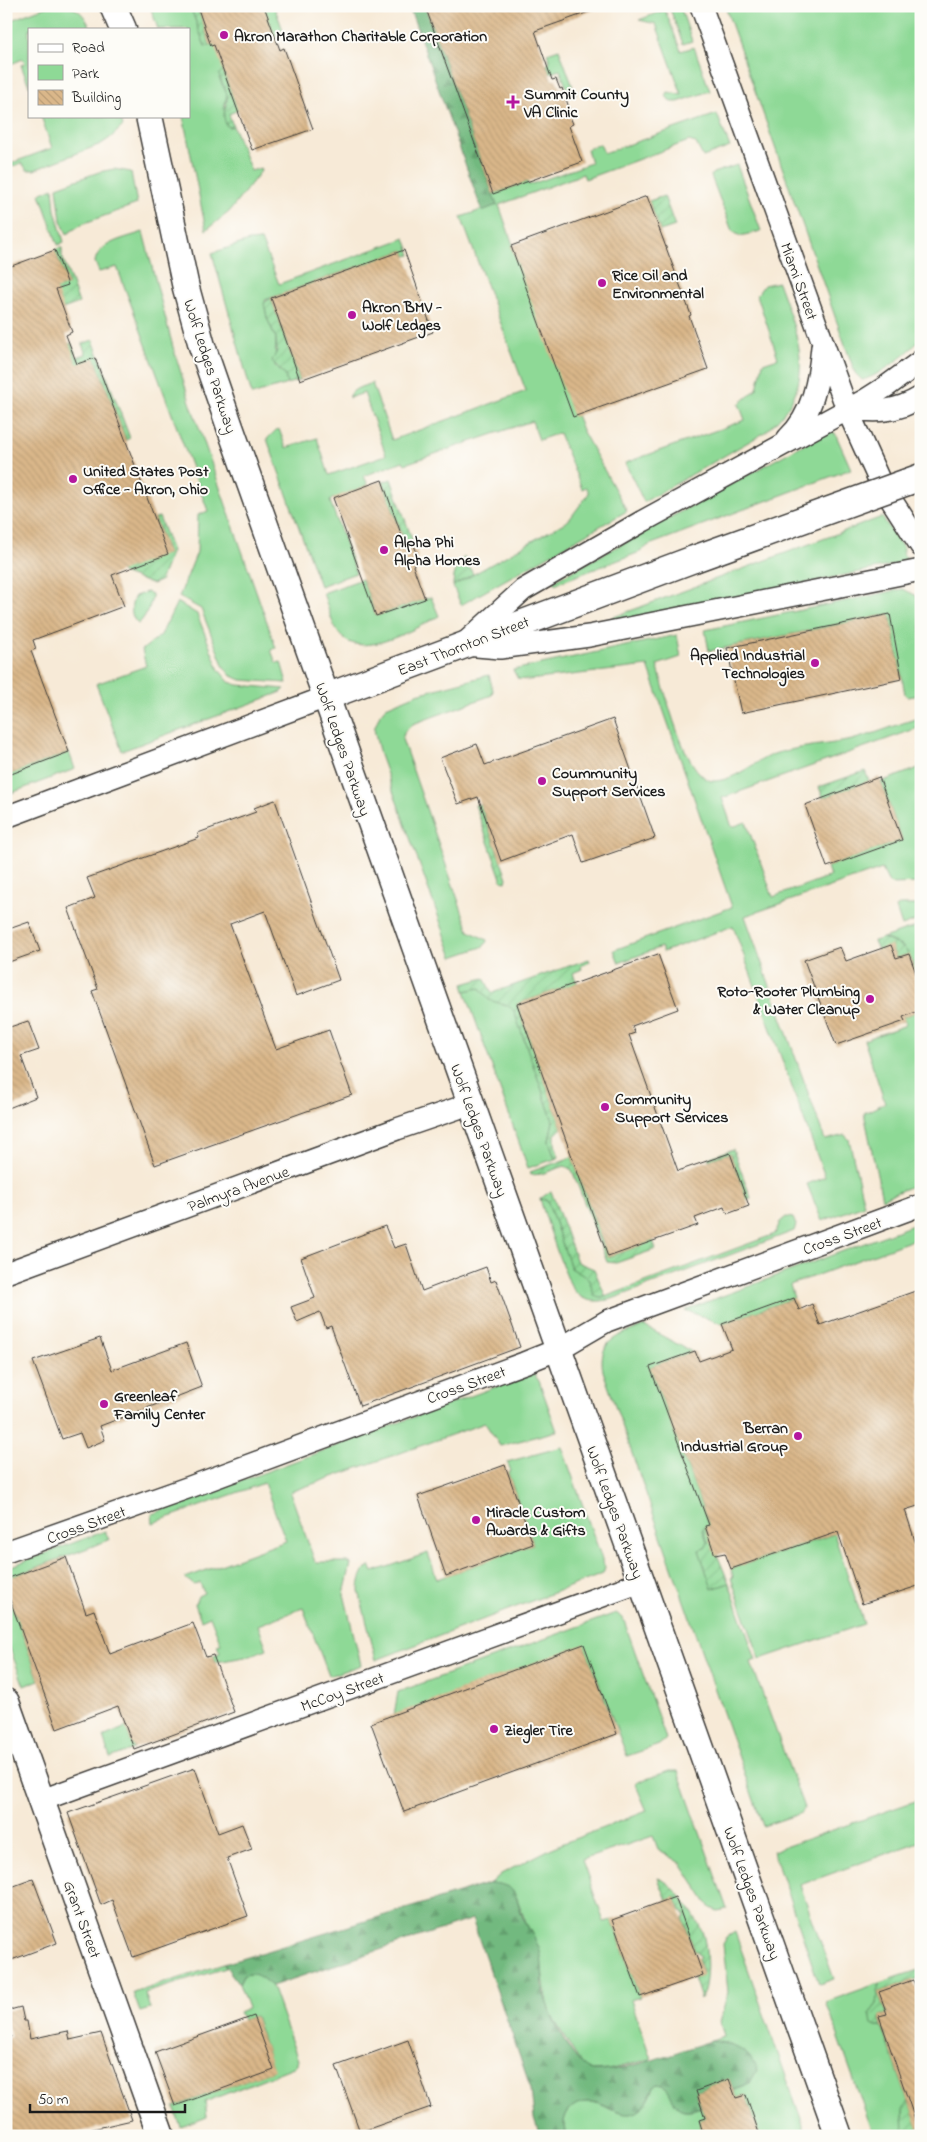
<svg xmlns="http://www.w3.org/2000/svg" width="927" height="2142" font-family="'Indie Flower',sans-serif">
<defs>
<pattern id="forest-firs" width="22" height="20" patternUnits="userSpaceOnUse" patternTransform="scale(1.25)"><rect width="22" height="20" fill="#72b97f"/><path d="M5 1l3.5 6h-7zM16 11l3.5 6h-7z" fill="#629e6d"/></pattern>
<pattern id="garden-furrows" width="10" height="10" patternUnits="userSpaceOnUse" patternTransform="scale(1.25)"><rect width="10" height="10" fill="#8ed996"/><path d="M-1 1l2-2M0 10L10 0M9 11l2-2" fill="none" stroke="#7aba81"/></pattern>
<pattern id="building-back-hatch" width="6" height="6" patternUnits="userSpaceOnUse" patternTransform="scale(1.25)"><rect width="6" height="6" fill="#dab78a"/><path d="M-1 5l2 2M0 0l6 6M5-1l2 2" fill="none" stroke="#ba9d76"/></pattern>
</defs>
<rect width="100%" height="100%" fill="#fdfcf7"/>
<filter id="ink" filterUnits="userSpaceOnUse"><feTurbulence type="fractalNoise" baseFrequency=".02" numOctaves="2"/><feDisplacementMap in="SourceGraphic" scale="10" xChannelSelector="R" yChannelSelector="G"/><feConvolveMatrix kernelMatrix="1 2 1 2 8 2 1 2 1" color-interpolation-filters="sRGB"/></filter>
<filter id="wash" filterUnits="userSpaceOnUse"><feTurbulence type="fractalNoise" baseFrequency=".0096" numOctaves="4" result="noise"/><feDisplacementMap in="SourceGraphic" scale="20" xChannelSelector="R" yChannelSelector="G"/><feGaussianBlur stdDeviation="1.12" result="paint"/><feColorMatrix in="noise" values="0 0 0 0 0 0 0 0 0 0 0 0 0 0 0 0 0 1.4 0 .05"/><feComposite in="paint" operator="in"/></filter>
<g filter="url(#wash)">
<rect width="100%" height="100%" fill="#f7ead7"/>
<path fill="#8ed996" stroke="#557a59" d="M48,6C72,6 80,5 91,29H29V86L21,65L25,63L23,59L6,66V22Z
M150,6H190L205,46L264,6H274L283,30L277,36V44L219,78L227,94L224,109L229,127L233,126L251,171L260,168L261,171L229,212L206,230L183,116H189V29H158Z
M669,6H680L692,41L683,44Z
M725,6H921V339C908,353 880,376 862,380L855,373Z
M665,10L681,51L694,47L710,91L678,102H671L666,96L668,92L682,95L656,24L639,20Z
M559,49L576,95L570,97L560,70L550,73L547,64L550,62L547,53Z
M717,114L730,147L703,157L696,143L689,141L585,179L583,174L499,205L513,245L511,246L582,430L627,511L461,605L453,586L569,520L589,493L586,487L582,489L559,433L539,440L532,421L405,464L403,461L364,476L368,485L332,499L330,501L356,573L320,586L267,439L276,430L279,429L286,448L317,438L329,475L386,455L364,393L349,398C352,388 362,387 372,383L392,440L526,391L461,217L496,205L493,194L527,182L529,185L591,163L587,149L600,144L604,153Z
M41,116H120L123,126L110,138L101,144L34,170H27L22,163L6,169V165L52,148Z
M737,165L761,231L740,236L732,231L711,176L713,173Z
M114,169L131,172L137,204L82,224L67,234L61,221L57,187L99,172Z
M53,188L55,210L64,242L58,245L40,194Z
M143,232L173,347L190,402L276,648L271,650L276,663L281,662L287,683L241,680L230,675L224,667L201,609L179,597L197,552L198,515L208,511L117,267L99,272L95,262C98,242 127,238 143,232Z
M405,238L411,255L406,256L404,250L265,300L267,318L276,338L275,366L285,375L287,384L252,395L212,253L249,241L261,240L279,284Z
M778,282C799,341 821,385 764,433L644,502L625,463L745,420L739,404L757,389L763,363L778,358L757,295L764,285Z
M828,431L835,433L851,469L649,545L640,552L555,584L554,581Z
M882,517L903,548V555L907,558L898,564L613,623L611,618Z
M362,579L376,616L431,597L439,616C416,628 361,661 340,635C331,624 328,606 323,593Z
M903,589L915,595L921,601V695L908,697L905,694L890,614L709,651L705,630Z
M147,592L152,594C153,602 144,620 138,624C130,617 130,605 135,596Z
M177,602L197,614L219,670L229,682L238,685L285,689L282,692L122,751L96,684L146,666L142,650L161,635Z
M677,635L681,657L657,665C666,693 683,772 711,781C736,782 754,760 777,753C802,746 827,745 852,740C875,734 898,724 921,717V727L722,798L732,827L746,822L773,897L830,876L827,867L902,840L881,782L921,767V883L891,884L888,881L882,869L745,916L825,1140L845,1135L849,1139L864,1205L822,1221L807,1184L825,1177L733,926L663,952L661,947L619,963L614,950L732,907L648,666L528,680L518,679L513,670Z
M489,675L493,690L492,695L413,724L405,731L402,739L469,931L487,940L486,944L482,947L453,957L380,755L374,729L380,714L386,707L417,694Z
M69,752L75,769L6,795V776Z
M900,905H921V919L902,926L896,908Z
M921,925V987C911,960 913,948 883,938Z
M476,988L482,989C495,1009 505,999 514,1011L553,1121L549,1141L555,1159L528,1168L465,991Z
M921,1010V1182L882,1199L864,1113L885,1103L864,1040L906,1025L903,1017Z
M540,1199L546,1200L548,1203L571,1268L586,1276L602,1298L775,1234L780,1222L786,1217L793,1218L796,1225L794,1231L612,1299C599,1302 586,1303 576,1293C565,1281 546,1218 540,1199Z
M921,1222V1237L790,1285L794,1298L722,1324L685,1310Z
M644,1326L692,1352L650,1367L709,1525L703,1530L708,1543L705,1548L699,1550L712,1588L729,1583L756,1660L751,1662L804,1808L802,1813L763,1826L603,1371C597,1339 620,1335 644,1326Z
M533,1373L539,1381L557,1431L500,1446L485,1423L290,1492L315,1562H347L351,1564L344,1594L361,1665L329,1676L303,1608L258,1625L267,1649L245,1657L216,1662L213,1655L220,1653L217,1645L221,1644L210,1616L201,1620L195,1604L198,1596L204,1593L200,1583L194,1585L185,1578L286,1541L264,1483L153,1523L152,1514Z
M562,1447L603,1562L605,1568L603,1574L376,1660L359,1591C359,1581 362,1571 370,1565L373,1572L428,1553L437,1579L533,1544L508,1473L511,1471L507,1462Z
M105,1531L109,1540L6,1579V1568Z
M834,1534L864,1624L760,1659L731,1578L733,1577L731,1569Z
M6,1589L39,1680L24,1686L6,1638Z
M616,1613L623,1618L666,1739L659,1745L627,1756L584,1645L394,1715L398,1692Z
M126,1727L134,1749L110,1758L103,1737Z
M669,1771H678L727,1909L718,1911L710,1908L681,1863L658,1849L653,1836L582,1860L604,1922L612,1920L640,1997L631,2000L651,2059L608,2070L592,2071L583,2067L556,2023L547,2004L539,1949L526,1923L516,1896L491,1883L501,1874L556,1846L647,1811L635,1783Z
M921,1799V1841L800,1885L834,1979L819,1984L773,1851Z
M735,1932L807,2136H760L746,2095L736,2098L733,2089L742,2087L726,2043L711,2041L724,2037L720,2022L728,1992L723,1944L727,1937Z
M224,1964L226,1968L145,1993L150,2009L140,2012L133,1993Z
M249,1974H257L272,1986L298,2060L296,2066L205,2102L207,2117L181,2127L174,2107L273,2070L255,2016L243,2020L239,2012L248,2008L239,1984L243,1976Z
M879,1983L877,2004L870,2013L876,2026H882L909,2102L903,2112L904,2136H874L826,2002Z
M659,2084C680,2088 666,2120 701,2107L705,2118L699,2120L703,2133L694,2136H567C558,2119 570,2101 589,2102C602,2102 611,2112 622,2113C641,2116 650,2101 654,2086Z"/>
<path fill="url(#forest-firs)" stroke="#476a4e" d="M409,6H425L497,205L482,211Z
M491,1883C518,1885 515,1896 523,1918C528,1928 535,1937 539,1948C544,1963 541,1978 544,1993C547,2010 575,2069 593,2071C623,2073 681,2050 711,2041C730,2043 751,2050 757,2070L750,2083L733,2089L729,2080L696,2091L701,2107C665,2120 679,2088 659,2084L654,2086C648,2105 638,2121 615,2111C607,2107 599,2102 589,2102C570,2101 558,2119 567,2136H540L534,2118L531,2089L472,1919L272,1986C262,1979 256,1970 243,1976L239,1984L224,1964Z"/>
<path fill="url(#garden-furrows)" stroke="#557a59" d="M190,6H197L211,46H205Z
M223,70L238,110L229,114L233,126L229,127L226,125C221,111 227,110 227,97C227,89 220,82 219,74Z
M664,196L675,226L660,231L649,201Z
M59,248H62V256L79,303L57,311L46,293L68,284L55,250Z
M271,298L300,380L287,384L285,375L272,361L277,351L276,338L267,318L264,303Z
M93,340L130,438L126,440L95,358L65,369V345L71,343L77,357L86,354L82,344Z
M391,479L414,545H413L405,543L383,482Z
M159,517L172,551L160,581L152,584L122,573L118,563L168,554L155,518Z
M464,557L473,574L453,586C453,575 457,565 464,557Z
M865,771L869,781L823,798L819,787Z
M480,804L507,878L506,882L502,881L475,805Z
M883,938L903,947L909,954L896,958L891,946L878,950L874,941Z
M589,959L590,962L581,966L582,969L573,973L577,983L517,1004L562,1128L555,1135V1144L559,1157L555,1159L549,1141L553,1121L514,1011L509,1006L489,1000L480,988L465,991L463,984L484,978L492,993Z
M733,1149L751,1198L747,1200L730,1153L709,1160L708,1158Z
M572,1157L608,1257L653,1241L656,1249L616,1263L607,1262L572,1170L565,1166L541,1174L531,1175L530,1172Z
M551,1191L577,1262L594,1269L606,1297H599L594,1295L589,1279L571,1268L548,1203L546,1200L540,1199Z
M705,1526L729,1583L712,1589L699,1550L705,1548L708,1543L703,1530Z
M658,1878C675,1883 695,1915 702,1931C708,1947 709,1984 701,1999L694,1978L703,1974L698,1959L700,1958L697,1952H695L683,1918L685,1917L683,1911H681L675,1897L667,1900Z
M921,1969V1977L879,1992L887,2014L879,2016L882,2026H876L872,2024L870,2013L877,2004L879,1983Z
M909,2102L921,2135V2136H904L903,2107Z"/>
<g id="blocks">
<path fill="url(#building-back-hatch)" d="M197,6H264L280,50L284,48L313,129L252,150L214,45L211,46Z
M425,6H596L597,9L535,31L552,80L556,79L560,89L562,88L571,113L569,114L573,124L569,126L582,162L493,194Z
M647,196L691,315L689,316L708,369L573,417L511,246Z
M55,250L68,285L56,289L72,332L66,335L77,364L95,358L168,554L112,575L124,606L33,640L36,649L31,651L69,752L6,776V268Z
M404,250L433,332L300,380L271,298Z
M382,480L406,548L414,545L418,556L413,566L425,599L376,616L333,498Z
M890,614L902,679L741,713L727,648Z
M613,719L655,838L583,863L573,834L501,861L478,797L458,804L440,758L477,744L485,765Z
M879,777L902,840L827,867L805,805Z
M275,800L339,980L296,996L265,911L230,924L276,1049L329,1030L352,1095L155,1165L92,991L98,989L68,908L95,898L87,878L199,838L198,833L256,812L254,808Z
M29,922L40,951L6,963V930Z
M891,945L896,958L909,954L921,987V1010L903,1017L905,1021L836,1045L804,960L840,947L846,961Z
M658,954L678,1009L632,1026L635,1033L629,1035L678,1171L730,1153L749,1206L727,1214L724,1207L695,1218L698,1225L608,1257L517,1004Z
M28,1021L39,1050L21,1056L36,1097L6,1109V1022H8L10,1027Z
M385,1226L394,1248L406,1244L422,1291L486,1267L491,1282L496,1280L520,1347L360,1406L331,1326L326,1328L320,1312L297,1322L291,1307L315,1298L301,1258Z
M921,1289V1505L905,1510L917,1547L921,1548V1585L862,1604L838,1532L731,1569L725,1553L715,1555L705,1526L709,1525L650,1367L695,1351L699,1361L732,1349L722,1324L794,1298L799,1310L812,1304L820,1325Z
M100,1338L112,1370L186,1343L202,1387L100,1426L105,1440L86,1448L80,1433L62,1439L33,1361Z
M505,1465L533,1544L446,1576L418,1496Z
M66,1557L86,1613L94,1610L110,1654L193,1623L206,1657L213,1655L234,1712L134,1749L118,1706L57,1729L6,1589V1579Z
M584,1644L617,1734L404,1812L371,1723Z
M195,1768L218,1833L242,1824L252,1849L227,1858L248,1916L133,1957L112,1900L101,1905L68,1813Z
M33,1879L57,1943L6,1962V1889Z
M675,1897L703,1975L640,1997L612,1920Z
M913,1980L921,2001V2128H918L879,2016L887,2014L879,1992Z
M21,2007L24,2021H27L30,2039L68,2031L70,2040L101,2033L132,2120L62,2136H6V2038L11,2037L6,2020V2011Z
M254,2016L274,2070L175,2106L155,2052Z
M408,2040L431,2107L360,2132L336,2066Z
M729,2079L736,2098L746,2095L760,2136H704L699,2120L705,2118L696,2091Z"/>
</g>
</g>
<g filter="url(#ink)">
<use href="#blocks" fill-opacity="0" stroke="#3d3b38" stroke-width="1"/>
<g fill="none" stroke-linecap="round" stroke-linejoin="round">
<defs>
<path id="minor" d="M701,6L847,409L881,484L921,546
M847,409C877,412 895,413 921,397
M788,438C813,415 819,379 822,347
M466,642L523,590L643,521L865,400L887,386L921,361
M465,645L500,648L589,636L921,570
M6,817L326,697
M6,1273L397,1129L470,1104
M6,1552L190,1487L524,1363L559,1349L607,1321L921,1205
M42,1800L641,1582"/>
<path id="major" d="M113,6L123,29
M149,116L186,288L202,346L230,427L839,2136
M326,697L694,559
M6,1702L161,2136"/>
</defs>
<use href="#minor" stroke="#3d3b38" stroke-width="24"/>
<use href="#major" stroke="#3d3b38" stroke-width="29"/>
<use href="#minor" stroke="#fff" stroke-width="21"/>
<use href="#major" stroke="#fff" stroke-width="26"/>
<defs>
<path id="major-bridge" d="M694,559L921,477"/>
</defs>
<use href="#major-bridge" stroke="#3d3b38" stroke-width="29" stroke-linecap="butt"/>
<use href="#major-bridge" stroke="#fff" stroke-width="26"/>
</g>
</g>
<g fill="#b5179e" stroke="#fdfcf7" stroke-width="2">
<circle cx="224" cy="35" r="5"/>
<path d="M510.5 94.5h5v5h5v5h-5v5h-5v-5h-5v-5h5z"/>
<circle cx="602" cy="283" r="5"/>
<circle cx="352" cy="315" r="5"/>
<circle cx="73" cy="479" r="5"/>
<circle cx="384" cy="550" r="5"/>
<circle cx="815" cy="663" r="5"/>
<circle cx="542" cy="781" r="5"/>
<circle cx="870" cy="999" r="5"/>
<circle cx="605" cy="1107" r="5"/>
<circle cx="104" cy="1404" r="5"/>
<circle cx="798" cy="1436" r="5"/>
<circle cx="476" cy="1520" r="5"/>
<circle cx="494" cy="1729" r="5"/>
</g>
<g text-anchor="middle" stroke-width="4" stroke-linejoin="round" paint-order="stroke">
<g font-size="16" font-weight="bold" fill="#1c1c1c" stroke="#fdfcf7" text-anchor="start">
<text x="234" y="41">Akron Marathon Charitable Corporation</text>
<text x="524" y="99">Summit County<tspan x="524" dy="18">VA Clinic</tspan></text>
<text x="612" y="280">Rice Oil and<tspan x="612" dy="18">Environmental</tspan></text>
<text x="362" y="312">Akron BMV -<tspan x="362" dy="18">Wolf Ledges</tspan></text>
<text x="83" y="476">United States Post<tspan x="83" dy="18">Office - Akron, Ohio</tspan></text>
<text x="394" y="547">Alpha Phi<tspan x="394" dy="18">Alpha Homes</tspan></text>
<text x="805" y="660" text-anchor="end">Applied Industrial<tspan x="805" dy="18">Technologies</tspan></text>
<text x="552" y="778">Coummunity<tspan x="552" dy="18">Support Services</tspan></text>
<text x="860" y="996" text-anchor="end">Roto-Rooter Plumbing<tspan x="860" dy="18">&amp; Water Cleanup</tspan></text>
<text x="615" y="1104">Community<tspan x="615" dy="18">Support Services</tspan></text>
<text x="114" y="1401">Greenleaf<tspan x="114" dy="18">Family Center</tspan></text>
<text x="788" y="1433" text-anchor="end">Berran<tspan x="788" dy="18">Industrial Group</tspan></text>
<text x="486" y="1517">Miracle Custom<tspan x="486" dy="18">Awards &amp; Gifts</tspan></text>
<text x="504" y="1735">Ziegler Tire</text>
</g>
<g font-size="16" fill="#1c1c1c" stroke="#fdfcf7">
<text transform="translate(800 281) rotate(70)" y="6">Miami Street</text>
<text transform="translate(211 366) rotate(72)" y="6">Wolf Ledges Parkway</text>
<text transform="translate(463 645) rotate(-21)" y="6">East Thornton Street</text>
<text transform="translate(344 749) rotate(71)" y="6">Wolf Ledges Parkway</text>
<text transform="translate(480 1130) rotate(70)" y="6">Wolf Ledges Parkway</text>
<text transform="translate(238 1188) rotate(-20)" y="6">Palmyra Avenue</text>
<text transform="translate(842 1235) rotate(-20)" y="6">Cross Street</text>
<text transform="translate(466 1384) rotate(-20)" y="6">Cross Street</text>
<text transform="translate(616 1512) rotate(70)" y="6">Wolf Ledges Parkway</text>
<text transform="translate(86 1524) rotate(-20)" y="6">Cross Street</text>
<text transform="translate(342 1691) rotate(-20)" y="6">McCoy Street</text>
<text transform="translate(753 1893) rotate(70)" y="6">Wolf Ledges Parkway</text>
<text transform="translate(83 1919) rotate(70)" y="6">Grant Street</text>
</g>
</g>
<rect width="927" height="2142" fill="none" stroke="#fdfcf7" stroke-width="25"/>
<rect x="28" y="28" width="162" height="90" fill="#fdfcf7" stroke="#a3a29f"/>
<rect x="38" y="44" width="25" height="8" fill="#ffffff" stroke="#a3a29f"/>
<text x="72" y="52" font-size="15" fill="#1c1c1c">Road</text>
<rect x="38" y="65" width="25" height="15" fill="#8ed996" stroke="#a3a29f"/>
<text x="72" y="78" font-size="15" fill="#1c1c1c">Park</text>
<rect x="38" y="90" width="25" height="15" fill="url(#building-back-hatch)" stroke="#a3a29f"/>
<text x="72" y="102" font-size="15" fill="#1c1c1c">Building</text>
<path d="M30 2104v8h155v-8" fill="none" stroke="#1c1c1c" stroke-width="2.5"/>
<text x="38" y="2104" font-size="15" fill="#1c1c1c" stroke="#fdfcf7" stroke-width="4" paint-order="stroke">50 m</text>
</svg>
